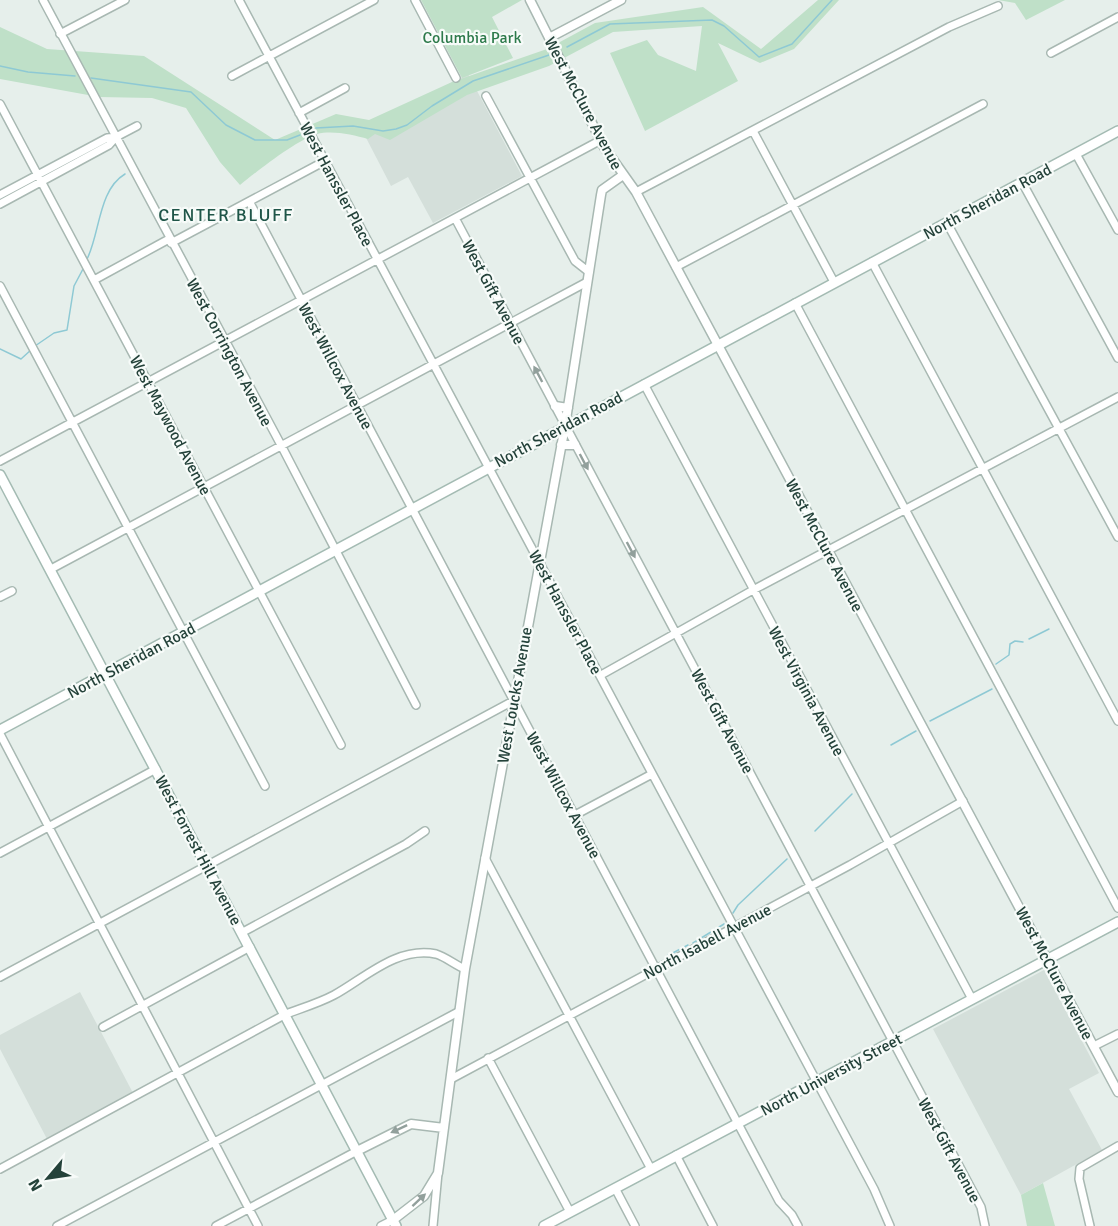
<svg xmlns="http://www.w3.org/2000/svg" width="1118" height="1226" font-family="Signika,sans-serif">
<rect width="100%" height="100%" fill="#e6efeb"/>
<path fill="#d4dfda" d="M468,74L522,176L433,223L408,177L391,186L362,130Z
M1044,970L1099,1073L1069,1089L1102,1150L1021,1195L933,1029Z
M80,992L133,1093L47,1139L0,1049V1035Z"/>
<path fill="#bfe0c8" d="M421,0H522L492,17L513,58L462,78Z
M818,0H839L794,49L760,63L718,43L738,81L645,131L610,53L647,40L658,55L696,71L702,26L613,32L549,66L467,95L390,140L375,134L368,139C353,135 333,130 317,134C298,139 256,172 240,185L220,162L186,108L152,98L99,97L0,79V27L47,49L144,56L275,140L336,114L369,120L452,82L547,49L595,23L703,7L761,49Z
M998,0H1065L1026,20L1015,3Z
M1043,1183L1055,1226H1027L1021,1195Z"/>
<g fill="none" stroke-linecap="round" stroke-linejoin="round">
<path stroke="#8ec9d4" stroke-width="1.5" d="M567,47L610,24L712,20L724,26L759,57L792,44L832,0
M0,66L28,72L75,76
M91,78L191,92L226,125L255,140H287L300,135
M316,128L353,126L383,131L396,129L407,125L432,106L473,81L549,55
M87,259C100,234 98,190 125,174
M35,346L54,333L67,330L74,286L83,269
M0,349L21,359L32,349
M1029,639L1049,629
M996,664L1009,655L1010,644L1015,641L1023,642
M930,721L992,689
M891,745L916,731
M815,831L852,794
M733,913L738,905L787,859
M693,943L724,924
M667,956L688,945"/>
<defs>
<path id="minor" d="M43,0L281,445L416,705
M239,0L874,1189L890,1226
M415,0L456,78
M60,34L125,0
M1051,53L1118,17
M232,76L374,0
M486,96L575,261L589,272
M0,104L341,745
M299,113L345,88
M753,131L834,282
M1076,154L1118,230
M1022,182L1118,358
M636,192L949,27L998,6
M0,195L107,138L116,137L137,126
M250,203L779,1201L792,1215L798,1226
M0,204L109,145L116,137
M455,218L981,1207L985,1226
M947,223L1118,537
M171,243L325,161
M872,262L1118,721
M676,267L983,104
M94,280L169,239
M0,286L265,786
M795,303L1118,908
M644,384L972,999
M0,461L601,140
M51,569L587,282
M0,597L12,591
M601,675L753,590L1118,397
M0,734L258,1226
M575,815L652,774
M0,853L156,769
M485,858L651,1169
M243,932L406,844L425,831
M0,977L513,701
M103,1027L250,947
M1094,1046L1118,1034
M488,1058L570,1212
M451,1079L850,865L963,801
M676,1155L713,1226
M0,1169L286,1014C302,1008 319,1003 334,995C365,978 397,946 436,954C446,957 455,965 465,969
M615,1188L635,1226
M57,1226L458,1012
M216,1226L357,1151
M381,1226L393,1220
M433,1226L438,1173
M1090,1226L1079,1179L1080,1168L1118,1146"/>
<path id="tertiary" d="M530,0L604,147L636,192L1118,1092
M549,38L621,0
M555,406L568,408
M561,445H575
M357,1151L411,1124L444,1128
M393,1220L424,1196L438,1173L465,969L565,426L601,195L602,190L623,175"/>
<path id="secondary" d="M0,475L396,1226
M0,730L1118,131
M544,1226L1118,922"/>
</defs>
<use href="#minor" stroke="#a8b8b2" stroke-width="10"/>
<use href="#tertiary" stroke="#a8b8b2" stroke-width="11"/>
<use href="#secondary" stroke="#a4bbb3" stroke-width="12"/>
<use href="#minor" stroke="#fff" stroke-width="7"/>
<use href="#tertiary" stroke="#fff" stroke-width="8"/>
<use href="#secondary" stroke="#fff" stroke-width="9"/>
</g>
<defs><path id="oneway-solid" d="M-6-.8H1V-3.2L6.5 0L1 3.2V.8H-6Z" transform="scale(1.5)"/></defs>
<g fill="#92a09c">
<use href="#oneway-solid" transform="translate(538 374) rotate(-118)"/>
<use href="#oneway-solid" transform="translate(584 462) rotate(62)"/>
<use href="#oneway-solid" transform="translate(631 550) rotate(62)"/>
<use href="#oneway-solid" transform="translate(399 1129) rotate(155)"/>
<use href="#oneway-solid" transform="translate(419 1200) rotate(-43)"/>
</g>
<g text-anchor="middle" stroke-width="4.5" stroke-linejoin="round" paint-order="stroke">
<g font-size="16" fill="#2d7a4b" stroke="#f7fbf9">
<text x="472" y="43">Columbia Park</text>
</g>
<g font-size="16" fill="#24423a" stroke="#f7fbf9">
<text transform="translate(584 103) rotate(62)" y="6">West McClure Avenue</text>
<text transform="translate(337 184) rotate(62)" y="6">West Hanssler Place</text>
<text transform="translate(987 201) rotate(-28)" y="6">North Sheridan Road</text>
<text transform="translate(494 292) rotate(62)" y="6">West Gift Avenue</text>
<text transform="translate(230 352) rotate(62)" y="6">West Corrington Avenue</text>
<text transform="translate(336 366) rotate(62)" y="6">West Willcox Avenue</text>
<text transform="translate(171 425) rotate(62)" y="6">West Maywood Avenue</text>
<text transform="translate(558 429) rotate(-28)" y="6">North Sheridan Road</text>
<text transform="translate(825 545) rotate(62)" y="6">West McClure Avenue</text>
<text transform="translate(566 612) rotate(62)" y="6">West Hanssler Place</text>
<text transform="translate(131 660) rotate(-28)" y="6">North Sheridan Road</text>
<text transform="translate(807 691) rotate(62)" y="6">West Virginia Avenue</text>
<text transform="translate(514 695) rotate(-80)" y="6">West Loucks Avenue</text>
<text transform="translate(723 721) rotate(62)" y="6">West Gift Avenue</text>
<text transform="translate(564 795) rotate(62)" y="6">West Willcox Avenue</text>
<text transform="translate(199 850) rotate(62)" y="6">West Forrest Hill Avenue</text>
<text transform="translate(707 941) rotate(-28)" y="6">North Isabell Avenue</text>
<text transform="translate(1055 973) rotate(62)" y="6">West McClure Avenue</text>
<text transform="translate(831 1074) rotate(-28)" y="6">North University Street</text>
<text transform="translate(950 1150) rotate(62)" y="6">West Gift Avenue</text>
</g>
<g font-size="18" letter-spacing="1.5" fill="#1f5548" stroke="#f7fbf9">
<text x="226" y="221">CENTER BLUFF</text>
</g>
</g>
<g transform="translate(48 1178) rotate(241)" stroke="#f7fbf9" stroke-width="4.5" paint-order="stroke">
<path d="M0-4.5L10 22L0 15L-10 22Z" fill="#24423a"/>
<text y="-9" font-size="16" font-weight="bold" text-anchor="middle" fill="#24423a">N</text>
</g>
</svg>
